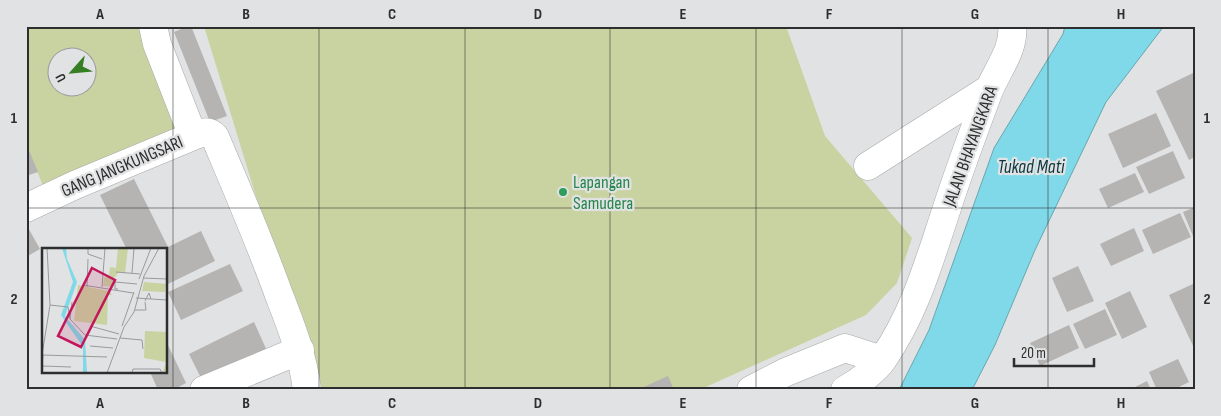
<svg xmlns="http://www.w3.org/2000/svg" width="1221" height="416" font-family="'Sofia Sans Condensed',sans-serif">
<rect width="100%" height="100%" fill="#e1e2e3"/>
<path fill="#c9d2a1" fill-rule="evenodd" d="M26,26H140L184,131L43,186L26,143ZM58,58H88V88H58Z
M204,26H786L825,136L912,238L897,283L866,315L699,390H315Z"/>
<path fill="#80d9e8" stroke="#67a6b0" d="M1065,26H1164L1106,102L1035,250L995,345L972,390H899L929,330L994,148L1063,34Z"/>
<path fill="#b5b4b3" d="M188,26H191L227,116L210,122L174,32Z
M1195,72V157L1189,160L1156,91Z
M1156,113L1171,146L1123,168L1108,134Z
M26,143L38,172L26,176Z
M1173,151L1185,178L1149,194L1136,167Z
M1135,173L1144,192L1108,208L1099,189Z
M134,179L168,247L201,231L215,261L166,285V250H127L100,195Z
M1195,207V241L1183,212Z
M1180,213L1191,237L1153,254L1142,230Z
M26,224L40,249L26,257Z
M1134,228L1144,251L1111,266L1100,244Z
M230,264L243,291L181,320L168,292Z
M1078,266L1094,301L1067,312L1052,278Z
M1195,283V350L1169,295Z
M1130,291L1147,327L1122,339L1105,303Z
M1105,309L1117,335L1085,349L1073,324Z
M254,322L268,353L204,384L189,354Z
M1069,325L1079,348L1040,366L1030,343Z
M166,341L186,383L173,390H158L150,372H166Z
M1178,359L1189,382L1173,390H1157L1149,372Z
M668,376L674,390H637Z
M1147,381L1151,390H1129Z"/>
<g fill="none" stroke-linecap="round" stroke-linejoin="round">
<defs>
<path id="minor" d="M153,26L157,44L193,136
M868,166L989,89
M26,208L75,185L193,136C202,133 208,129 215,137C237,189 260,242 279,295C291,326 303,356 307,390
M204,390L300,350
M751,390L786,372L845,348L882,360
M845,390C859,382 873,373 883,359C914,314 928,265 945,214C958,173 973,133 988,93C996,71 1015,50 1012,26"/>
</defs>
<use href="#minor" stroke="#a8a9aa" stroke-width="29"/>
<use href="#minor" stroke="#fff" stroke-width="28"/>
</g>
<path fill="none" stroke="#2e2e2e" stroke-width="1" stroke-opacity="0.55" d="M173,26V390M319,26V390M465,26V390M610,26V390M756,26V390M902,26V390M1048,26V390M26,208H1195"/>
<circle fill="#2e9e5b" stroke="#e1e2e3" stroke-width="2" cx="563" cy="192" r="5"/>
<g text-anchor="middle" stroke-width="4.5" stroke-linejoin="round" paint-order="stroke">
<g font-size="18" fill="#2e2e2e" stroke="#e1e2e3">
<text transform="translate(970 146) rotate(-70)" y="6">JALAN BHAYANGKARA</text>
<text transform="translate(122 166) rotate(-23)" y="6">GANG JANGKUNGSARI</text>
</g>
<g font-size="18" fill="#27864d" stroke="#e1e2e3" text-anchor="start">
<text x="573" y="188">Lapangan<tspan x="573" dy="21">Samudera</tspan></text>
</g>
<g font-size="19" font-style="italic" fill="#0c373e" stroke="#e1e2e3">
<text x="1031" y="173">Tukad Mati</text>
</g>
</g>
<g transform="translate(42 248)">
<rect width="125" height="125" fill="#e1e2e3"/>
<path d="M76,0H86L83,25L77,24L72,30L71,39L61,38L62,29H67L68,19L74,20ZM102,34L124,36L123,44L100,43ZM36,37L67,43L70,47H66L65,77L32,73ZM103,83L125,84V125L121,123L124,114L102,110Z" fill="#c9d2a1"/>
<path d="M20,0H24L25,11L35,34L23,68L43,92L45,125H41V99L19,67L31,34Z" fill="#80d9e8"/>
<path fill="none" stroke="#999a9b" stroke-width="1" d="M46,0V6L60,11M74,24L98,26M90,25L92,0M101,30L125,31M97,31L109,0M41,37L91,45M45,39L46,11M60,39L63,0M76,41H73V34L95,36M94,50L125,52M103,53L107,45L109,51M8,57L26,59L28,71L43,87L75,91M93,62H104L103,54M28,71L30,54M48,78L77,86M80,78L92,44M78,90L100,92L101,101M48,98L71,100M0,107L8,57L5,0M0,118L1,107L65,109M0,118L29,119M65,125L82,79L92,64L102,28L117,0M90,125L91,121H118L120,125"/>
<path fill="#c2185b" fill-opacity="0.15" stroke="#c2185b" stroke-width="2.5" d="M50,20L73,32L39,99L16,88Z"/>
<rect width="125" height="125" fill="none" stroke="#2e2e2e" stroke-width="2.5"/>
</g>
<rect width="1221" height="416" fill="none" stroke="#e1e2e3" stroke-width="55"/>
<g transform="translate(72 72) rotate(243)"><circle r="24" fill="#e1e2e3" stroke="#999a9b"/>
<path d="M0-4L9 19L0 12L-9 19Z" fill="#357e23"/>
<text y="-8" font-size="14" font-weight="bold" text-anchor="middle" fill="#2e2e2e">U</text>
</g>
<path d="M1014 358v8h80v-8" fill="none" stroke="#2e2e2e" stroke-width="2.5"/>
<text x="1021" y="358" font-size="15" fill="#2e2e2e" stroke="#e1e2e3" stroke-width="4" paint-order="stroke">20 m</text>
<rect x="28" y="28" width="1166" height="360" fill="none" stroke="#2e2e2e" stroke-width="2"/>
<g font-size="16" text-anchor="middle" font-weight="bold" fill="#2e2e2e">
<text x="100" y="19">A</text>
<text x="246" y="19">B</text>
<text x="392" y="19">C</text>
<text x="538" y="19">D</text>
<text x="683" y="19">E</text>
<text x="829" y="19">F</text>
<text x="975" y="19">G</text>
<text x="1121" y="19">H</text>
<text x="14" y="123">1</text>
<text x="1207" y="123">1</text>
<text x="14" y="304">2</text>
<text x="1207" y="304">2</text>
<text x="100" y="408">A</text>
<text x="246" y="408">B</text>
<text x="392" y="408">C</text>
<text x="538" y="408">D</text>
<text x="683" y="408">E</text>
<text x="829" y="408">F</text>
<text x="975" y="408">G</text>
<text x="1121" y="408">H</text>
</g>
</svg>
